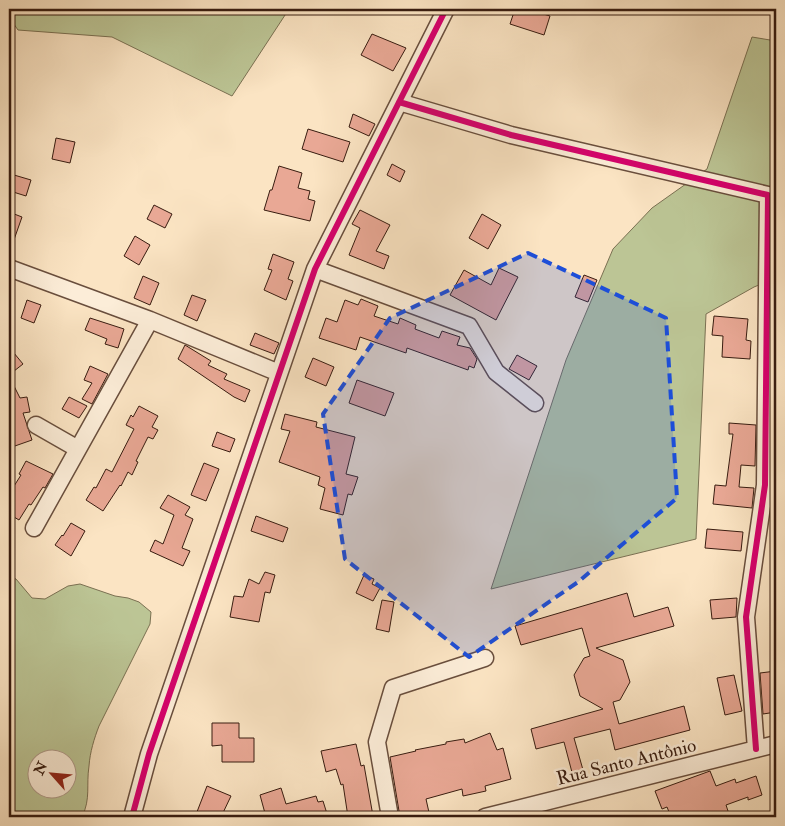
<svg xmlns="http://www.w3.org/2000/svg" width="785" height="826" font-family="'IM FELL Double Pica',serif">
<rect width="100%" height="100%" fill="#fbe4c3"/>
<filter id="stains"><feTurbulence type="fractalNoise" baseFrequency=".004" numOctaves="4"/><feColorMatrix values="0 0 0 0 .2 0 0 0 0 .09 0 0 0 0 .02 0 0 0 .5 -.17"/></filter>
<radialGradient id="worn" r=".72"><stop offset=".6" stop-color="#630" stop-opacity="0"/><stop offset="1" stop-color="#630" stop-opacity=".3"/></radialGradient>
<path fill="#bcc595" stroke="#7a7052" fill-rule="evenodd" d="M9,9H289L232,96L112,37L18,30L9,17Z
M752,37L776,41V278L754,287L706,314L696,539L491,589L566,360L613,249L652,208L707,169Z
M9,576L16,579L32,598L45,599L68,586L80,584L115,596L128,598L139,602L151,612L150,624L99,726C94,739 90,752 89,766C86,786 91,798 82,817H9ZM38,758H68V788H38Z"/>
<path fill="#e9a895" stroke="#381c10" d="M515,9H527L550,16L544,35L510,24Z
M372,34L406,48L393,71L361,55Z
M353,114L375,124L369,136L349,127Z
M308,129L350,142L343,162L302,149Z
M56,138L75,142L70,163L52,159Z
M392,164L405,171L400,182L387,175Z
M279,166L302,173L298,188L310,191L308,199L315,201L310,221L264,210L270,190H272Z
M14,175L31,180L26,196L10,191Z
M154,205L172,214L165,228L147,219Z
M360,210L390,225L376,251L389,256L384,269L349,255L360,228L352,224Z
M9,212L22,217L10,251H9Z
M482,214L501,225L488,249L469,238Z
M135,236L150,245L139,265L124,256Z
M273,254L294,262L288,279L293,281L286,300L264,290L272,270L268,269Z
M499,268L518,277L496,320L450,295L464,270L491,285Z
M584,275L597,280L588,302L575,297Z
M143,276L159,283L150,305L134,298Z
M192,295L206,300L197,321L184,315Z
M361,299L378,306L374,316L398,324L400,318L416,325L415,329L439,338L442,331L460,337L457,345L470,348L477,359L474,368L469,366L468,370L407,348L406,353L360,337L356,350L319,338L326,318L337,322L345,300L358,305Z
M27,300L41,305L34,323L21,318Z
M714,316L748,319L746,340L751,341L750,359L722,357L723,336L712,335Z
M90,318L124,329L118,348L105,344L107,339L85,330Z
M255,333L279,343L274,354L250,345Z
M185,345L211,361L208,365L227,374L224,379L250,390L245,402L234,397L178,359Z
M9,347L23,364L9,375Z
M517,355L537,366L529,380L509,369Z
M313,358L334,367L326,386L305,377Z
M90,366L108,374L92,404L82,399L92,383L84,380Z
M9,376L20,398L27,397L30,412L23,413L32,440L12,447L9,439Z
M357,380L394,393L385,416L349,403Z
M69,397L87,406L79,418L62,409Z
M139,406L158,416L152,427L158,430L153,439L148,437L136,461L138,462L132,475L128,472L121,486L120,485L103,511L86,500L94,487L96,488L106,469L112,472L134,429L126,425L131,415L133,417Z
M285,414L317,422L316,427L355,437L346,474L358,477L352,495L348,494L343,515L320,509L325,488L318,485L320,477L279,462L290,431L281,429Z
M729,423L756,425L755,466L741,465L739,487L754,488L752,508L713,504L715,485L726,486L733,434H729Z
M217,432L235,439L230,452L212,446Z
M26,461L53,474L45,488L43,487L31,505L29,504L19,520L9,514V494L21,475L19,474Z
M204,463L219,469L206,501L191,495Z
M168,495L190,507L185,515L193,519L182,548L190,551L183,566L150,551L155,540L163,544L174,515L160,508Z
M256,516L288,528L283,542L251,531Z
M71,523L85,531L71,556L55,545L62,535L63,536Z
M707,529L743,532L741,551L705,548Z
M265,572L275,575L270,593L265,592L259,622L230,617L234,596L243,597L249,579L259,584Z
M364,575L374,579L372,584L380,588L373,601L356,593Z
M627,593L634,617L668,607L674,626L596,648L623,660L630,682L620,700L613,702L619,724L684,706L690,730L615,750L610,729L574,738L585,777L574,780L564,742L536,749L531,729L603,709L580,696L574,675L584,658L590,656L582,628L521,645L515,626Z
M737,598L736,617L712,619L710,600Z
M382,600L394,602L389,632L376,629Z
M776,671V712L763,714L760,673Z
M734,675L742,711L725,715L717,678Z
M212,723H239V738H254V762H222V745L212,746Z
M490,733L497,750L503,748L511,779L485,786L486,791L463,796L462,789L426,799L430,817H400L390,757L416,751L415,750L446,744V742L464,739L465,743Z
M356,744L361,766L364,765L373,816L348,817L343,784L341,785L336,769L326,772L321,751Z
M710,771L716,786L735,779L736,783L756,776L762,795L748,800V797L726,805L730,817H671L667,807L662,809L655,791Z
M207,786L231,796L221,817H195Z
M281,788L286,804L316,796L318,802L323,801L328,817H266L260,795Z"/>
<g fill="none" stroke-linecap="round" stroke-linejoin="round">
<defs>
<path id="minor" d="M399,102L511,135L768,195L765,485L746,617L756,749
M9,268L150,320L279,373
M315,269L469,326L496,372L535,403
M36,425L78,449
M34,528L150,320
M132,817L149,754L315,269L446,9
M390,817L377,742L393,688L485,658
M485,817L776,744"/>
</defs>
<use href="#minor" stroke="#694e3d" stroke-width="19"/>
<use href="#minor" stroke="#fcedd8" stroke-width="16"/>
<defs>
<path id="cycleway" d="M399,102L511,135L768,195L765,485L746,617L756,749
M132,817L149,754L315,269L446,9"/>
</defs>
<use href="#cycleway" stroke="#fcedd8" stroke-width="9"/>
<use href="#cycleway" stroke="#d6006c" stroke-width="6"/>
</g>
<path fill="#1d4ed8" fill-opacity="0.2" stroke="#1d4ed8" stroke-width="4" stroke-dasharray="10 6" stroke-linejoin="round" d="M528,253L666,318L677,498L578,582L469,657L345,559L323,414L390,318Z"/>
<g text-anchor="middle" stroke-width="5" stroke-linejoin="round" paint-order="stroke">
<g font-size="19" fill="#381c10" stroke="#fcedd8">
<text transform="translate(626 761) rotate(-14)" y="7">Rua Santo Antônio</text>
</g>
</g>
<rect width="785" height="826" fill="none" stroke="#fbe4c3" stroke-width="30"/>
<rect x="10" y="10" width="765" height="806" fill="none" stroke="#381c10" stroke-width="2.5"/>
<rect x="15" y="15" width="755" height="796" fill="none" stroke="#381c10"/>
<g transform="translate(52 774) rotate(297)"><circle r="24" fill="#fcedd8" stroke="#ae9988"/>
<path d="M0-4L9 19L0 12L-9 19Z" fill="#8f2418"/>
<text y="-8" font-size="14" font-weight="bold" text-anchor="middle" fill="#381c10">N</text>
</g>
<rect width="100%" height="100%" filter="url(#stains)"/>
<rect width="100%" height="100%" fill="url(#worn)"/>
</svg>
